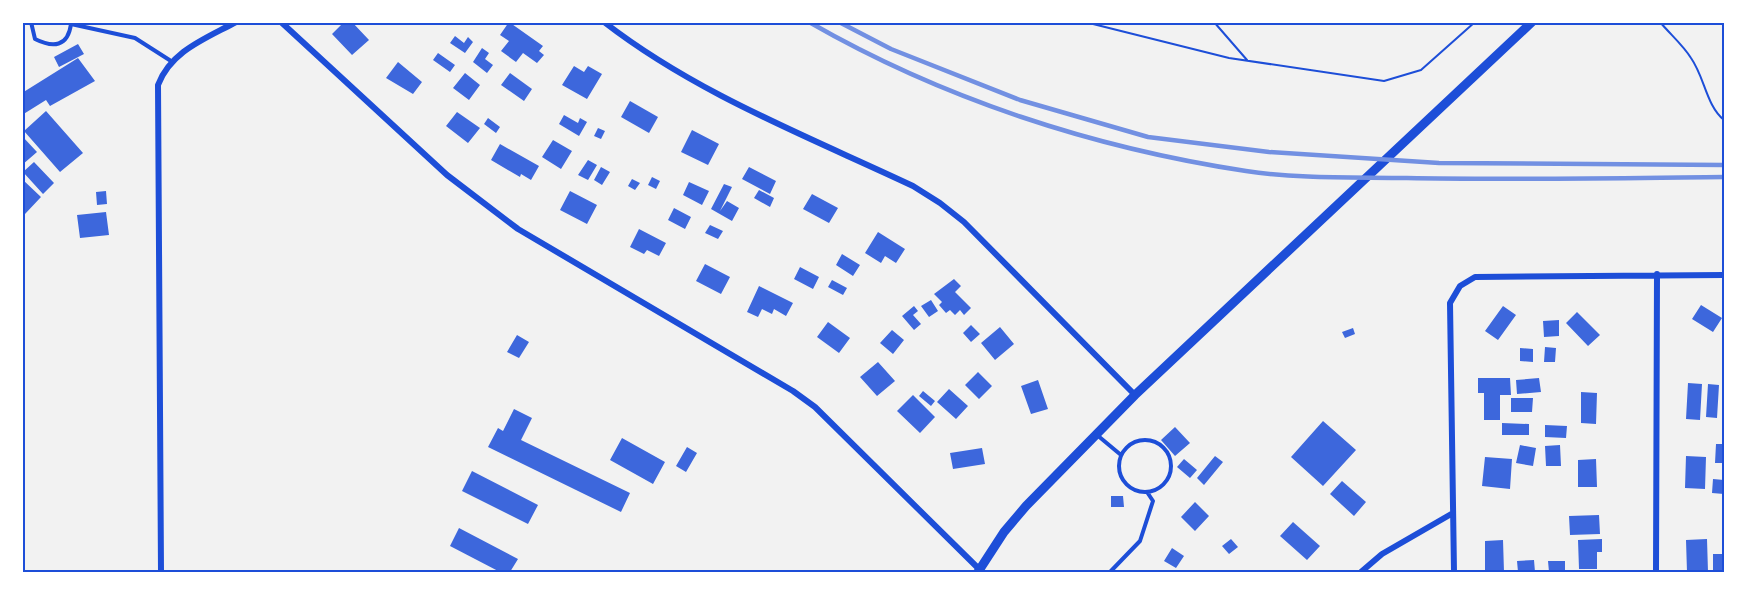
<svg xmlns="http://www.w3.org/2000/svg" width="1747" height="595" font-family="Inter,sans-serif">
<rect width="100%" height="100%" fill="#f2f2f2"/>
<path fill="#3d67dc" d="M344,22H352L369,40L352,55L332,34Z
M509,22L543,46L539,51L544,55L537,63L523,53L516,62L501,51L509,41L500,35Z
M455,36L464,43L468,37L473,42L465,53L450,43Z
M78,44L84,54L59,67L54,57Z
M482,48L489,53L485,59L493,65L487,73L473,62Z
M438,53L455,65L450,72L433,60Z
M78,58L95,81L50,106L46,100L22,115V93Z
M398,62L422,82L413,94L386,78Z
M574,66L584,72L588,66L602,74L587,99L562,85Z
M465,73L480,85L469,100L453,88Z
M510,73L532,89L524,101L501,85Z
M630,101L658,117L649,133L621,117Z
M46,111L83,153L60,172L24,131Z
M457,112L480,128L468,143L446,126Z
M564,115L578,123L580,118L587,122L579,136L559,124Z
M488,118L500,127L496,133L484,124Z
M598,128L605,131L601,139L594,136Z
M692,130L719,144L708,165L681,152Z
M22,136L37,152L22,165Z
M553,140L572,151L561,169L542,157Z
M500,144L539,166L531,180L521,174L520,177L491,160Z
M588,160L597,165L588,180L578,175Z
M34,162L54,183L43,194L23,172Z
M601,167L610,172L602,185L594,180Z
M749,167L776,181L770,194L742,179Z
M652,177L660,181L656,189L648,185Z
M22,179L41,197L25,214L22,211Z
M632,179L640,183L635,190L628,186Z
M689,182L709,191L702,205L683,195Z
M724,184L732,187L720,211L727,201L739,208L732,221L711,209Z
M759,190L774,198L770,207L754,198Z
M106,191L107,204L97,205L96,192Z
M570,191L597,205L587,224L560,210Z
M812,194L838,208L829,223L803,209Z
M674,208L691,217L685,229L668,220Z
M106,212L109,235L80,238L77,215Z
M710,225L723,231L718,239L705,233Z
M639,229L666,243L659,256L647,250L644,254L630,247Z
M878,232L905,249L896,263L885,256L881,263L865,253Z
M842,254L860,265L853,276L836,265Z
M705,264L730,277L721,294L696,281Z
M800,267L819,277L813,289L794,279Z
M954,279L961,286L955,292L971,308L964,315L960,310L955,315L950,310L946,313L939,305L942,302L934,294Z
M832,280L847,288L843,295L828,287Z
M759,286L793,303L786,316L774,309L772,314L762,309L758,317L747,312Z
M931,300L938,311L929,317L921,306Z
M1701,305L1722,318L1713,332L1692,319Z
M914,306L918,311L913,315L921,324L914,330L902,316Z
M1503,306L1516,315L1498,340L1485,331Z
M1577,312L1600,335L1588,346L1566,323Z
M1559,320V336L1544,337L1543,321Z
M828,322L850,338L839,353L817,337Z
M971,325L980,334L971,342L963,333Z
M1000,327L1014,344L995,360L981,343Z
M1353,328L1355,334L1345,338L1342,332Z
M892,330L904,340L893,354L880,343Z
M517,335L529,342L519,358L507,352Z
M1545,347L1556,348L1555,362H1544Z
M1520,348L1533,349V362L1520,361Z
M878,362L895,381L877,396L860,377Z
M978,372L992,386L979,399L965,385Z
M1478,378H1510L1511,395H1500V420H1484V393H1478Z
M1539,378L1541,392L1517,394L1516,380Z
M1038,380L1048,409L1031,414L1021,386Z
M1688,383L1702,384L1700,420L1686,419Z
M1708,384L1719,385L1717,418L1706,417Z
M949,389L968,406L956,419L937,402Z
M923,391L935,401L931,406L919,396Z
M1581,392L1597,393L1596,424L1581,423Z
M913,395L935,417L920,433L897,411Z
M1511,398H1533L1532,412H1511Z
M514,409L532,418L521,440L630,493L621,512L488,447L498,428L503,431Z
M1323,421L1356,450L1323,486L1291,457Z
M1502,423L1529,424V435H1502Z
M1545,425L1567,426L1566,438L1545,437Z
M1175,427L1190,443L1175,456L1161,440Z
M622,438L665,462L653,484L610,460Z
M1716,444H1724V463H1715Z
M1520,445L1536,448L1533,466L1516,463Z
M1560,445L1561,466H1546L1545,446Z
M687,447L697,453L686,472L676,466Z
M982,448L985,464L953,469L950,453Z
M1215,456L1223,462L1204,485L1197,478Z
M1686,456L1706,457L1705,489L1685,488Z
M1485,457L1512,459L1510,489L1482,486Z
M1184,459L1197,470L1190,478L1177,467Z
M1596,459L1597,487H1578V460Z
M472,471L538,505L528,524L462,491Z
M1713,479L1724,480V494L1712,493Z
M1342,481L1366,502L1354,516L1330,494Z
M1111,496H1123L1124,507H1111Z
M1195,502L1209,516L1195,531L1181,517Z
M1599,515L1600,534L1570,535L1569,516Z
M1293,522L1320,546L1307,560L1280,536Z
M459,528L518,559L510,572H500L450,546Z
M1231,539L1238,547L1229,554L1222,546Z
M1602,539V552H1597V569H1579L1578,540Z
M1707,539L1708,572H1687L1686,540Z
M1503,540L1504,572H1485V541Z
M1172,548L1184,556L1176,568L1164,561Z
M1713,554H1724V572H1713Z
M1534,560L1535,572H1518L1517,561Z
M1548,561H1565V572H1549Z"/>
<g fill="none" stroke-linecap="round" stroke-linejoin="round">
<path stroke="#1d4ed8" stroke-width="2" d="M1085,22L1229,58L1384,81L1421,70L1475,22
M1214,22L1247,60
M1660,22C1670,34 1683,45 1691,58C1705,78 1706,105 1724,120"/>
<path stroke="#1d4ed8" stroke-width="4" d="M31,22L35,39C53,48 68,47 71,24
M71,24L135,38L171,61
M1097,435L1121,455
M1119 466a26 26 0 1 1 52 0a26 26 0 1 1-52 0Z
M1110,572L1140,541L1153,501L1147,492"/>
<path stroke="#1d4ed8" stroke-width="6" d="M281,22L447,175L518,229L793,391L815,407L979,569
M604,22C697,94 807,136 913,186L940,203L964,222L1135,395
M161,572L158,85C171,51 205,39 236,22
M1361,572L1382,554L1453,513
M1454,572L1450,303L1460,286L1475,277L1724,275
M1656,572L1657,274"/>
<path stroke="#1d4ed8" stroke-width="9" d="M978,572L1004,532L1026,506L1135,395L1532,22"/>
<path stroke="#7290e2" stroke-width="4.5" d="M809,22C943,99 1094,148 1246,171C1299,179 1354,177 1407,178C1513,180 1619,178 1724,177
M839,22L891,49L1020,100L1148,137L1269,152L1439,163L1724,165"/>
</g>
<rect width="1747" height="595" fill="none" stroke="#ffffff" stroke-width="48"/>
<rect x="24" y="24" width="1699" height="547" fill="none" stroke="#1d4ed8" stroke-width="2"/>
</svg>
